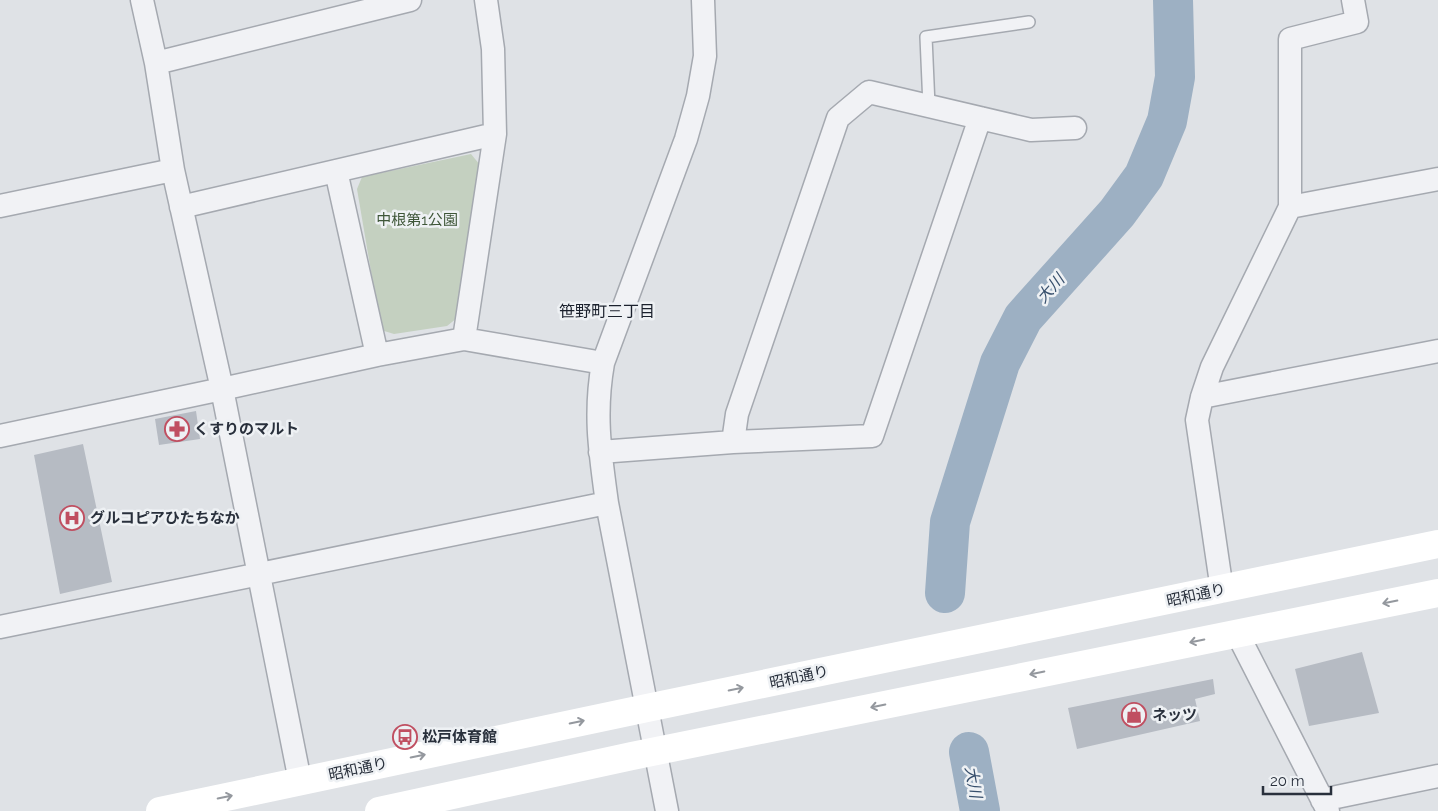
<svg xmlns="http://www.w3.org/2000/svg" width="1438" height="811" font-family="Raleway,'Noto Sans JP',sans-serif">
<rect width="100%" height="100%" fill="#dfe2e6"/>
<path fill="#c4d0c0" d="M471,154L480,165L457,318L447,326L394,334L381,330L357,189L362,177Z"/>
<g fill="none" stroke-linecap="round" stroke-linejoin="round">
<path stroke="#9db0c3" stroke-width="40" d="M945,593L950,522L1000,363L1023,318L1117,213L1144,176L1167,121L1175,77L1173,0
M969,752L980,811"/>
</g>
<path fill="#b6bbc3" d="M196,411L200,439L159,445L155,419Z
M83,444L112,582L60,594L34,455Z
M1362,652L1379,713L1309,726L1295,669Z
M1213,679L1215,694L1195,699L1200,721L1077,749L1068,708Z"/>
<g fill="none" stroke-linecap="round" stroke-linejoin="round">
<defs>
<path id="lane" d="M929,106L926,37L1029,22"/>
<path id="street" d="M142,0L156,63L173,170L222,389L300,781
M156,63L410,0
M336,171L377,355
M0,206L173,170
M181,207L495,134
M1290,207L1438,179
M464,339L495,134L493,49L486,0
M1202,397L1438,351
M0,436L222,389L377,355L464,339L603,363
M733,442L737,414L838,118L869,92L1031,130L1075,128
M600,452L733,442L872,436L980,118
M1222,590L1197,420L1202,397L1212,367L1290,207V39L1357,22L1353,0
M0,627L607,503
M1237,633L1328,811
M1322,800L1438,776
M667,811L607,503C600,452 594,414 603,363L686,139L698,96L705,56L703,0"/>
</defs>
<use href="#lane" stroke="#a5a9b0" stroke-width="14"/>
<use href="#street" stroke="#a5a9b0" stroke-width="25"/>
<use href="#lane" stroke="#f1f2f5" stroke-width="11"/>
<use href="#street" stroke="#f1f2f5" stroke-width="22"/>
<path stroke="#fff" stroke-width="28" d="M160,811L647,708L1438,544
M379,811L632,756L1438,593"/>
</g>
<defs><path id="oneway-shaft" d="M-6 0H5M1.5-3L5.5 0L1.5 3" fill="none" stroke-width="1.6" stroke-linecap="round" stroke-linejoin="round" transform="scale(1.25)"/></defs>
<g stroke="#94989e">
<use href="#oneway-shaft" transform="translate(1390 602) rotate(169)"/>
<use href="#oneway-shaft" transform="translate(1197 641) rotate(168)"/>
<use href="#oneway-shaft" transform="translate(1037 673) rotate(168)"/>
<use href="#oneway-shaft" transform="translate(736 689) rotate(-12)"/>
<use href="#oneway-shaft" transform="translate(878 706) rotate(168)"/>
<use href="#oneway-shaft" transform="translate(577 722) rotate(-12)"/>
<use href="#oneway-shaft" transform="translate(418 756) rotate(-12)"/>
<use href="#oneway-shaft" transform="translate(225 797) rotate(-12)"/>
</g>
<defs>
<symbol id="pharmacy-ring" viewBox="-11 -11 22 22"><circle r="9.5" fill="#eef1f4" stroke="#c04f61" stroke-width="1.5"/><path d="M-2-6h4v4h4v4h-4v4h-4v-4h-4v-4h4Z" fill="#c04f61"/></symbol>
<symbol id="hospital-ring" viewBox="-11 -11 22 22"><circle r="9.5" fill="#eef1f4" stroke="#c04f61" stroke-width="1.5"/><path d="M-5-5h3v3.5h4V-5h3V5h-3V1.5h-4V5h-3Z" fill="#c04f61"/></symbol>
<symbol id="shop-ring" viewBox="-11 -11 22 22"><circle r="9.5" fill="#eef1f4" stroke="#c04f61" stroke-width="1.5"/><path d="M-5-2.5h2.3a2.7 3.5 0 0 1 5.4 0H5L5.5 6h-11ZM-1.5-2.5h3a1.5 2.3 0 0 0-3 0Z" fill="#c04f61"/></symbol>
<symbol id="bus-ring" viewBox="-11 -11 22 22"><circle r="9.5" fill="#eef1f4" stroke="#c04f61" stroke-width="1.5"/><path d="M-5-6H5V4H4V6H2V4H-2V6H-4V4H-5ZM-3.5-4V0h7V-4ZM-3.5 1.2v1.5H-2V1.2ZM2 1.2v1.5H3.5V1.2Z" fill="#c04f61"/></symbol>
</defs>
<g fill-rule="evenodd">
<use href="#pharmacy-ring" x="163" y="415" width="28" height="28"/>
<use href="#hospital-ring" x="58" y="504" width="28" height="28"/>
<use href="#shop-ring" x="1120" y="701" width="28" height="28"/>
<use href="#bus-ring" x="391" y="723" width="28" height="28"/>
</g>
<g text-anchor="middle" stroke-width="5" stroke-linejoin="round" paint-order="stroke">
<g font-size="15" fill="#3e5638" stroke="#eef1f4">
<text x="417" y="225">中根第1公園</text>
</g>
<g font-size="15" font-weight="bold" fill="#29303c" stroke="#eef1f4" text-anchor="start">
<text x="194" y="434">くすりのマルト</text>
<text x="90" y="523">グルコピアひたちなか</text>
<text x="1152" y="720">ネッツ</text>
<text x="422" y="742">松戸体育館</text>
</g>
<g font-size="15" fill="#29303c" stroke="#eef1f4">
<text transform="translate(1196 595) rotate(-12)" y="5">昭和通り</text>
<text transform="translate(799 677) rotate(-12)" y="5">昭和通り</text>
<text transform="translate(358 769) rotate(-12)" y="5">昭和通り</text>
</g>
<g font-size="16" font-style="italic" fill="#374f6c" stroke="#eef1f4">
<text transform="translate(1050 288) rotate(-48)" y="6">大川</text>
<text transform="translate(974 782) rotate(80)" y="6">大川</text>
</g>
<g font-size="16" fill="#1b212d" stroke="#eef1f4">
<text x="607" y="317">笹野町三丁目</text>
</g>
</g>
<path d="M1263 786v8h68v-8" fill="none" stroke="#29303c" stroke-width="2.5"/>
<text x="1270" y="786" font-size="15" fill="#29303c" stroke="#eef1f4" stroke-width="4" paint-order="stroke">20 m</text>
</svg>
